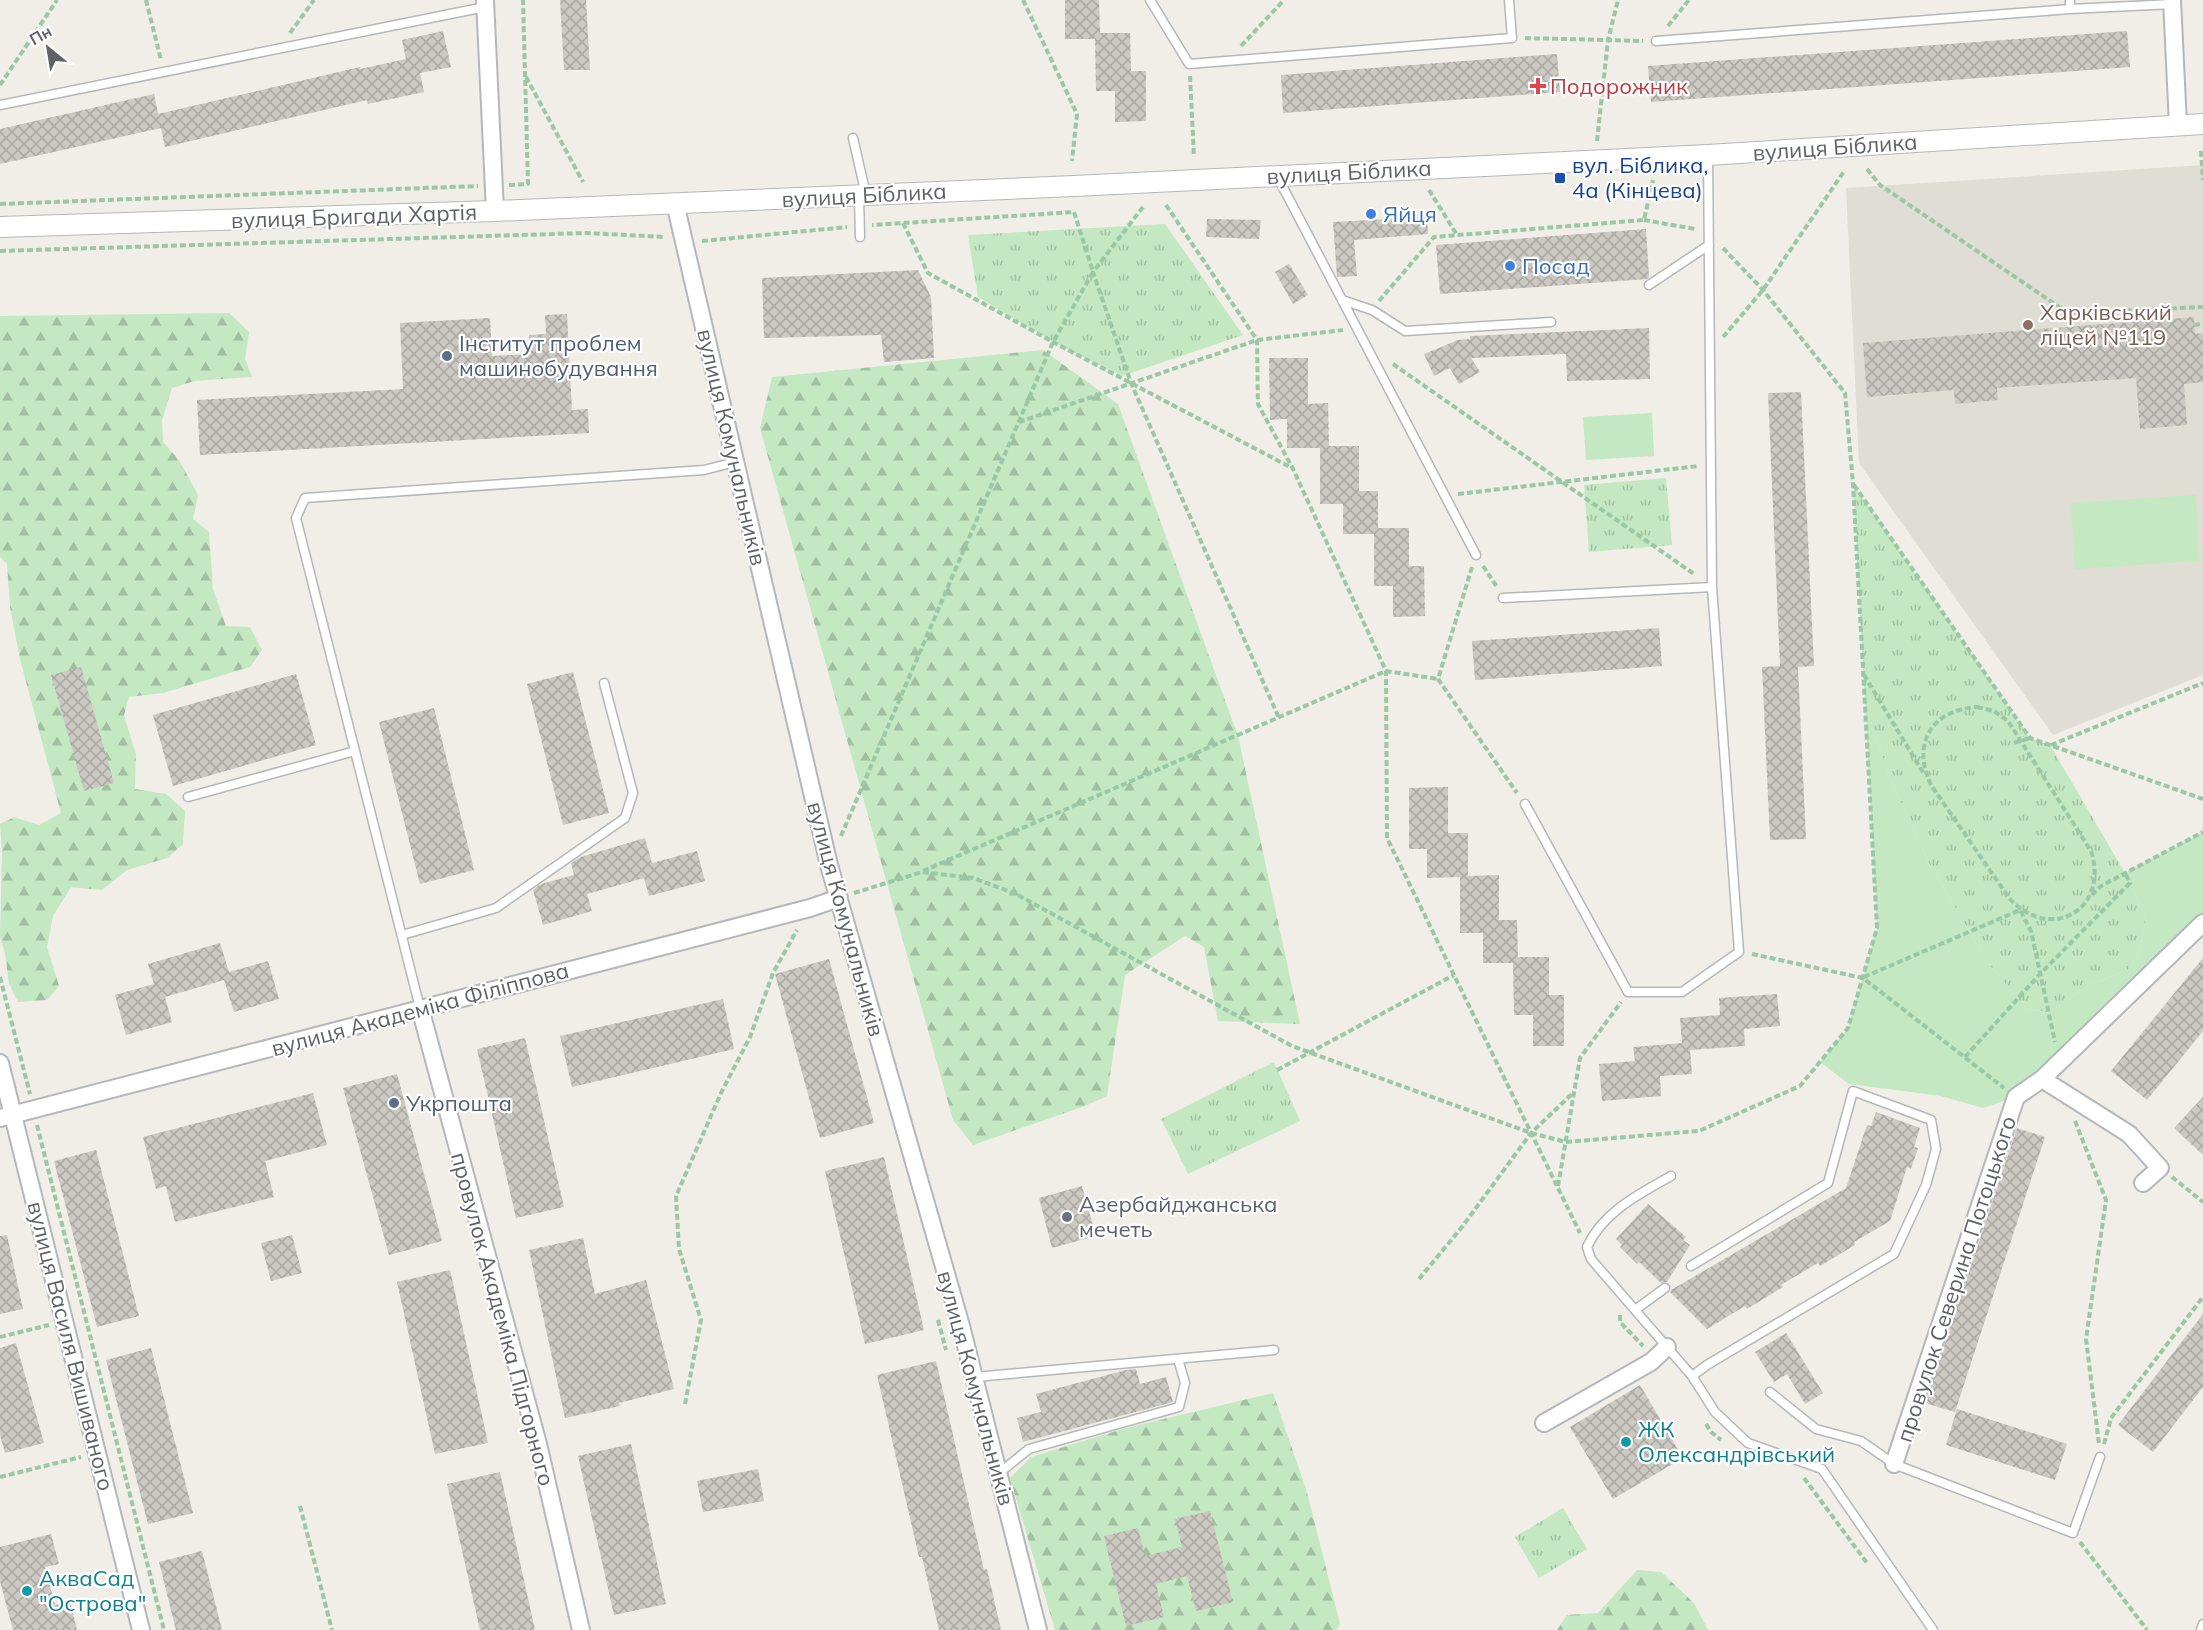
<svg xmlns="http://www.w3.org/2000/svg" width="2203" height="1630" font-family="Mulish,sans-serif">
<defs>
<pattern id="grass-tufts" width="24" height="20" patternUnits="userSpaceOnUse" patternTransform="scale(1.5)"><rect width="24" height="20" fill="#c3e8c2"/><path d="M3 7l-1-3M5 7V3M7 7l1-3M15 17l-1-3M17 17v-4M19 17l1-3" fill="none" stroke="#a2bfa1"/></pattern>
<pattern id="forest-firs" width="22" height="20" patternUnits="userSpaceOnUse" patternTransform="scale(1.5)"><rect width="22" height="20" fill="#c3e8c2"/><path d="M5 1l3.5 6h-7zM16 11l3.5 6h-7z" fill="#a2bfa1"/></pattern>
<pattern id="building-cross-hatch" width="8" height="8" patternUnits="userSpaceOnUse" patternTransform="scale(1.5)"><rect width="8" height="8" fill="#ccc9c3"/><path d="M0 0l8 8M0 8l8-8" fill="none" stroke="#a9a7a2"/></pattern>
</defs>
<rect width="100%" height="100%" fill="#f0eee6"/>
<path fill="#e0ddd4" d="M2203,165V675L2053,735L1859,463L1846,188Z"/>
<path fill="url(#grass-tufts)" d="M1165,224L1243,335L1122,376L1053,342L978,297L968,235Z
M1666,478L1672,545L1589,552L1584,485Z
M1853,484L2030,738L2050,745L2125,873L2146,918L2140,950L2128,970L2087,986L2049,1013L2026,1008L1988,963L1929,863L1890,778L1865,705Z
M1274,1062L1300,1121L1188,1174L1161,1119Z
M1563,1508L1587,1549L1539,1578L1515,1537Z"/>
<path fill="url(#forest-firs)" d="M229,313L249,332L245,359L252,377L194,381L172,388L162,420L163,442L179,460L198,495L193,519L209,532L213,589L226,626L250,627L262,650L250,667L163,693L129,697L124,715L136,755L135,789L166,794L185,811L183,844L167,858L127,870L102,890L71,887L53,916L47,947L59,986L47,1000L18,1002L9,984L5,953L0,937L2,853L0,824L14,817L39,825L61,813L20,659L10,607L7,564L0,557V316Z
M1043,350L1118,404L1238,736L1300,1024L1218,1021L1204,947L1185,936L1125,975L1107,1096L1085,1106L973,1145L953,1120L760,428L772,377Z
M1273,1393L1307,1492L1340,1624L1336,1630H1055L1010,1478L1031,1457L1126,1428Z
M1637,1570L1661,1572L1694,1603L1708,1630H1557L1567,1615L1598,1613Z"/>
<path fill="#c3e8c2" d="M1652,413L1654,456L1586,460L1583,417Z
M2196,495L2199,561L2075,569L2071,503Z
M1865,705L1890,778L1929,863L1988,963L2026,1008L2049,1013L2087,986L2128,970L2140,950L2146,918L2125,873L2203,832V923L2016,1097L1983,1108L1941,1096L1849,1084L1820,1062L1848,1028L1877,928Z"/>
<path fill="url(#building-cross-hatch)" d="M560,0H586L590,70H564Z
M1065,0H1099L1100,33H1130L1131,71H1146V121L1115,122V91H1096L1095,39H1065Z
M443,31L451,67L420,73L424,92L368,104L367,100L165,147L158,114L360,67V69L406,59L402,40Z
M2127,31L2130,67L1651,102L1648,66Z
M1557,54L1560,92L1283,113L1281,75Z
M154,94L161,128L0,164V129Z
M1427,217L1428,234L1354,240L1357,276L1337,277L1333,222Z
M1207,219L1261,220L1259,239L1206,237Z
M1646,229L1649,277L1647,279L1440,294L1436,245Z
M1289,264L1308,295L1293,304L1275,272Z
M918,270L931,297L934,358L884,362L881,335L764,338L762,278Z
M567,314L572,410L588,409L589,433L200,455L197,400L403,389L400,323L490,318L492,356L531,354L529,335L546,334L545,315Z
M2194,317L2195,334L2203,333V382L2184,384L2187,425L2140,429L2136,378L1997,388L1998,400L1955,404L1954,390L1867,397L1863,343Z
M1649,328L1650,379L1567,381L1566,354L1471,358L1480,372L1459,384L1450,368L1434,376L1424,354L1458,340L1470,339V336Z
M1269,358H1308V404L1328,403L1329,446H1359V491H1378V528H1409V566H1424L1425,616L1393,617V586H1374V534H1343V504H1320V448H1287V419L1270,420Z
M1801,392L1814,666L1798,667L1806,839L1770,840L1762,667L1780,666L1768,393Z
M1659,628L1662,666L1475,680L1472,641Z
M81,667L114,783L84,791L51,675Z
M573,672L609,813L563,825L527,684Z
M296,674L316,745L173,786L153,715Z
M434,708L474,870L420,884L379,722Z
M1448,787V833H1468V876L1499,875V920H1517L1518,957H1549V995H1564V1046H1533V1015H1514L1513,963H1483V933H1460V877L1427,878V849H1409V788Z
M645,838L652,863L697,851L705,881L649,896L644,878L587,894L592,911L543,925L533,890L541,884L574,875L571,863L581,857Z
M220,943L229,972L268,961L279,999L234,1012L224,980L165,997L172,1022L126,1035L115,995L154,984L148,964Z
M2203,958V1031L2147,1100L2111,1071Z
M829,959L874,1123L820,1138L775,974Z
M1777,994L1780,1026L1744,1029L1745,1046L1690,1050L1692,1074L1660,1076L1661,1096L1602,1101L1599,1064L1635,1061L1633,1047L1682,1043L1680,1018L1720,1015L1719,998Z
M723,999L734,1049L572,1087L560,1036Z
M525,1038L564,1207L516,1218L477,1049Z
M397,1074L442,1241L389,1255L343,1088Z
M313,1093L327,1145L265,1161L274,1197L175,1222L166,1186L156,1189L143,1137Z
M2203,1097V1155L2174,1128Z
M1876,1112L1920,1128L1914,1147L1918,1148L1911,1169L1907,1167L1890,1221L1854,1242L1855,1245L1820,1266L1818,1263L1781,1285L1783,1287L1747,1309L1745,1306L1707,1329L1670,1292L1671,1290L1846,1188L1867,1125L1871,1126Z
M2017,1128L2045,1137L1955,1412L1925,1403Z
M96,1150L139,1316L97,1327L54,1161Z
M884,1157L924,1330L865,1344L825,1171Z
M1082,1186L1096,1236L1052,1248L1039,1198Z
M1648,1204L1686,1237L1683,1240L1690,1245L1667,1282L1661,1283L1639,1262L1637,1264L1620,1247L1622,1245L1616,1239Z
M7,1235L23,1309L0,1314V1236Z
M292,1235L302,1273L271,1281L261,1243Z
M583,1238L595,1294L646,1280L674,1389L619,1403L620,1406L565,1418L529,1250Z
M450,1270L488,1443L435,1454L397,1282Z
M2203,1314V1387L2153,1452L2118,1425Z
M1786,1333L1823,1393L1805,1404L1787,1374L1774,1382L1755,1352Z
M16,1343L44,1443L5,1453L0,1435V1348Z
M151,1348L193,1513L148,1524L106,1360Z
M936,1361L984,1570L987,1569L1001,1630H939L922,1557H919L877,1375Z
M1136,1369L1140,1384L1166,1377L1173,1402L1023,1442L1017,1418L1041,1412L1036,1394L1126,1370Z
M1640,1385L1683,1458L1613,1499L1570,1427Z
M1957,1409L2067,1444L2055,1480L1946,1445Z
M631,1444L666,1604L614,1615L578,1456Z
M758,1469L764,1501L703,1512L697,1481Z
M500,1472L535,1630H480L447,1484Z
M1210,1511L1233,1602L1196,1611L1187,1576L1156,1584L1164,1617L1126,1626L1104,1536L1138,1528L1145,1556L1182,1547L1175,1519Z
M51,1534L59,1564L45,1567L55,1605L70,1602L77,1630H13L0,1581V1547Z
M202,1551L222,1630H176L159,1562Z"/>
<g fill="none" stroke-linecap="round" stroke-linejoin="round">
<defs>
<path id="service" d="M1150,0L1189,64L1512,38L1509,0
M2070,0V9L2173,4
M1656,41L2070,9
M0,105L485,7
M853,138L866,195
M1277,176L1476,555
M859,196L860,237
M1649,285L1709,245
M1342,300L1372,310L1405,331L1551,322
M1503,598L1712,587
M188,797L355,751
M1525,804L1628,992H1682L1739,952L1712,587L1708,155
M402,935L496,908L625,818L633,793L604,683
M420,1008L296,518L305,498L704,470L735,462
M1691,1266L1828,1183L1853,1091L1931,1120L1936,1149L1926,1185L1894,1254L1707,1365L1692,1376
M1665,1288L1635,1310L1692,1376L1715,1412L1748,1443L1822,1469L1933,1630
M1635,1310L1591,1259L1587,1247C1603,1212 1639,1194 1671,1176
M975,1377L1274,1350
M1770,1392L1816,1429L1861,1441L1894,1464L2073,1533L2100,1457
M999,1473L1029,1449L1179,1407L1185,1383L1178,1359
M2201,1630L2203,1624"/>
<path id="minor" d="M485,0L495,211
M2172,0L2178,125
M675,203L829,865L961,1326L1038,1630
M420,1008L538,1444L581,1630
M0,1063L141,1630
M2042,1079L2129,1134L2160,1168L2143,1183
M0,1118L810,908L839,898
M1544,1423L1651,1362L1667,1347
M1894,1464L2016,1097L2042,1079L2203,923"/>
<path id="tertiary" d="M0,227L495,211L1074,186L1708,155L2203,124"/>
</defs>
<use href="#service" stroke="#b4b7bb" stroke-width="11"/>
<use href="#minor" stroke="#b4b7bb" stroke-width="20"/>
<use href="#tertiary" stroke="#b4b7bb" stroke-width="22"/>
<path stroke="#9ac8a6" stroke-width="4" stroke-dasharray="6 3" stroke-linecap="butt" d="M146,0L161,60
M1023,0L1077,114L1072,161
M1668,26L1689,0
M290,33L314,0
M1525,38L1643,41
M1241,46L1284,0
M1190,76L1194,157
M526,77L583,182
M0,85L57,0
M1597,141L1608,40L1618,0
M2201,151L2203,180
M1867,169L1880,185L2068,313L2203,307
M509,185L528,184L523,0
M1429,190L1457,235
M0,204L478,186
M1166,205L1257,340L1258,404L1293,469L1386,671L1387,838L1580,1233
M1143,207L1093,272L1131,383L1279,718
M1644,220L1695,229
M903,223L928,273L1053,342L1292,468
M702,241L847,227
M0,251L586,233L665,237
M1379,301L1434,237L1644,220L1653,180
M2194,325L2203,324
M1723,337L1763,290L1845,170
M1393,364L1694,574
M1019,422L1257,340L1343,330
M1854,485L2030,738L2203,799
M1458,494L1698,466
M1483,566L1497,587
M1472,567L1438,679L1517,793
M1864,675L1924,774
M1977,707L1994,711L2008,721L2091,851C2110,909 2051,944 2009,898L1931,785C1911,743 1932,710 1977,707Z
M2014,743L2030,738
M2051,745L2203,683
M841,836L1053,342L1093,272L1074,212L872,225
M923,871L1386,671L1438,679
M854,893L922,872L973,878L1016,894L1292,1046L1531,1133L1566,1142L1699,1131L1800,1086L1848,1028L1877,928L1853,484L1845,393L1763,290L1722,247
M2092,895L2101,886L2203,832
M1752,954L1863,978L2004,1088
M0,977L30,1094
M1864,977L2020,910L2031,931L2055,1042
M1965,1057L2040,974L2130,883L2125,873
M1277,1070L1454,975
M2075,1121L2106,1200L2086,1339L2099,1444
M37,1125L164,1630
M2172,1177L2203,1202
M1558,1186L1580,1058L1621,1002
M1419,1279L1462,1227L1531,1133L1574,1092
M1620,1315V1322L1643,1346
M938,1320L946,1350
M0,1337L49,1325
M685,1404L701,1320L679,1249L676,1196L721,1093L750,1037L773,973L797,930
M1706,1424L1711,1432L1721,1440
M2104,1444L2111,1418L2203,1297
M0,1477L81,1457
M1804,1478L1867,1563
M300,1506L332,1630
M2080,1542L2147,1630"/>
<use href="#service" stroke="#fff" stroke-width="8"/>
<use href="#minor" stroke="#fff" stroke-width="16"/>
<use href="#tertiary" stroke="#fff" stroke-width="20"/>
</g>
<path fill="#e0444e" stroke="#fff" stroke-width="2" d="M1535 77h6v6h6v6h-6v6h-6v-6h-6v-6h6z"/>
<rect fill="#1a4fb4" stroke="#fff" stroke-width="2" x="1554" y="172" width="12" height="12" rx="3"/>
<g fill="#3f7fe0" stroke="#fff" stroke-width="2">
<circle cx="1371" cy="214" r="6"/>
<circle cx="1510" cy="266" r="6"/>
</g>
<circle fill="#8d6e63" stroke="#fff" stroke-width="2" cx="2028" cy="325" r="6"/>
<g fill="#5c6f8a" stroke="#fff" stroke-width="2">
<circle cx="447" cy="356" r="6"/>
<circle cx="394" cy="1103" r="6"/>
</g>
<circle fill="#6b7280" stroke="#fff" stroke-width="2" cx="1067" cy="1217" r="6"/>
<g fill="#0f9aa8" stroke="#fff" stroke-width="2">
<circle cx="1626" cy="1442" r="6"/>
<circle cx="27" cy="1591" r="6"/>
</g>
<g text-anchor="middle" stroke-width="4.5" stroke-linejoin="round" paint-order="stroke">
<g font-size="22" fill="#be3a42" stroke="#fff" text-anchor="start">
<text x="1550" y="94">Подорожник</text>
</g>
<g font-size="22" fill="#5e6267" stroke="#fff">
<text transform="translate(1835 147) rotate(-4)" y="8">вулиця Біблика</text>
<text transform="translate(1349 172) rotate(-3)" y="8">вулиця Біблика</text>
<text transform="translate(864 195) rotate(-3)" y="8">вулиця Біблика</text>
<text transform="translate(354 216) rotate(-2)" y="8">вулиця Бригади Хартія</text>
<text transform="translate(732 447) rotate(77)" y="8">вулиця Комунальників</text>
<text transform="translate(846 919) rotate(75)" y="8">вулиця Комунальників</text>
<text transform="translate(420 1009) rotate(-15)" y="8">вулиця Академіка Філіппова</text>
<text transform="translate(1956 1279) rotate(-72)" y="8">провулок Северина Потоцького</text>
<text transform="translate(503 1319) rotate(75)" y="8">провулок Академіка Підгорного</text>
<text transform="translate(71 1346) rotate(76)" y="8">вулиця Василя Вишиваного</text>
<text transform="translate(976 1388) rotate(75)" y="8">вулиця Комунальників</text>
</g>
<g font-size="22" fill="#164399" stroke="#fff" text-anchor="start">
<text x="1572" y="173">вул. Біблика,<tspan x="1572" dy="25">4а (Кінцева)</tspan></text>
</g>
<g font-size="22" fill="#366cbe" stroke="#fff" text-anchor="start">
<text x="1383" y="222">Яйця</text>
<text x="1522" y="274">Посад</text>
</g>
<g font-size="22" fill="#785e54" stroke="#fff" text-anchor="start">
<text x="2040" y="320">Харківський<tspan x="2040" dy="25">ліцей №119</tspan></text>
</g>
<g font-size="22" fill="#4e5e75" stroke="#fff" text-anchor="start">
<text x="459" y="351">Інститут проблем<tspan x="459" dy="25">машинобудування</tspan></text>
<text x="406" y="1111">Укрпошта</text>
</g>
<g font-size="22" fill="#5b616d" stroke="#fff" text-anchor="start">
<text x="1079" y="1212">Азербайджанська<tspan x="1079" dy="25">мечеть</tspan></text>
</g>
<g font-size="22" fill="#0d838f" stroke="#fff" text-anchor="start">
<text x="1638" y="1437">ЖК<tspan x="1638" dy="25">Олександрівський</tspan></text>
<text x="39" y="1586">АкваСад<tspan x="39" dy="25">"Острова"</tspan></text>
</g>
</g>
<g transform="translate(48 48) rotate(330)" stroke="#ffffff" stroke-width="4.5" paint-order="stroke">
<path d="M0-4.5L10 22L0 15L-10 22Z" fill="#5e6267"/>
<text y="-9" font-size="16" font-weight="bold" text-anchor="middle" fill="#5e6267">Пн</text>
</g>
</svg>
